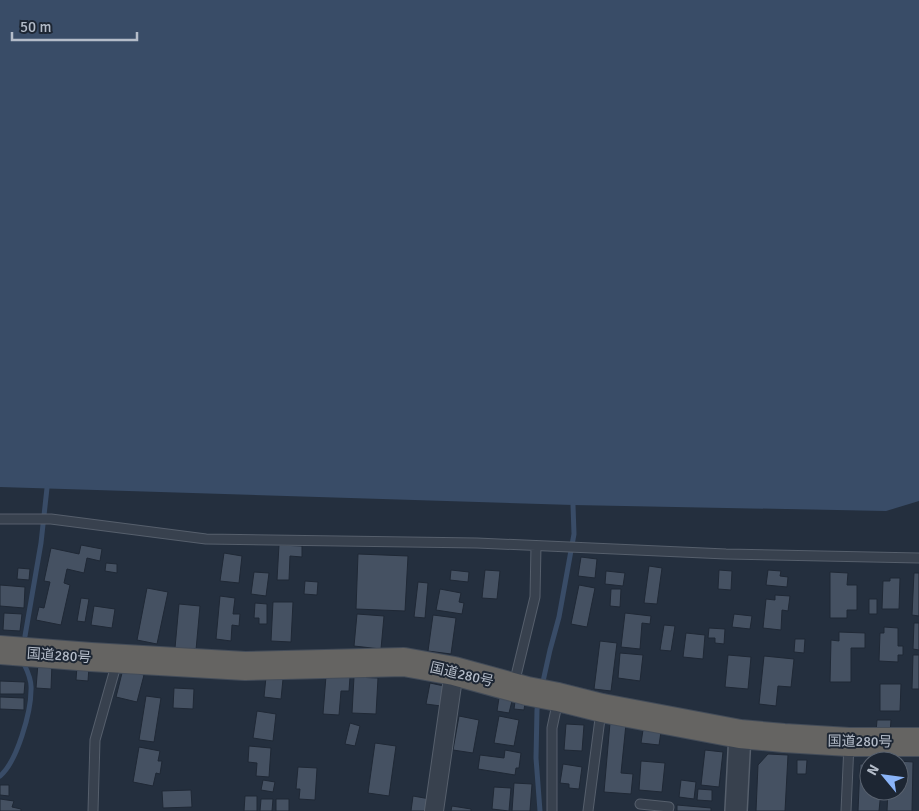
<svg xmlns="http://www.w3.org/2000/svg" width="919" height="811" font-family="Signika,'Noto Sans JP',sans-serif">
<rect width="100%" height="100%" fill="#242f3e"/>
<path fill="#394c67" d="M0,0H919V501L886,511L573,505L0,487Z"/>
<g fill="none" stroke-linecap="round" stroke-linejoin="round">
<path stroke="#394c67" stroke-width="5" d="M25,636L41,543L47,488
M542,686L550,650L559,617L574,534L573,505
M538,702L537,710L536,758L540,811
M0,776C17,762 31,712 31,690C32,681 28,672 24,664"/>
</g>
<path fill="#455162" stroke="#1f2835" d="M81,545L102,549L100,561L87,558L84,573L67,569L64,583L70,585L61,625L36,620L39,607L44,608L50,582L44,581L51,548L79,554Z
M279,545L302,546V557L290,556L289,580H277Z
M224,553L242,556L239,583L220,581Z
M358,554L408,556L405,611L356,609Z
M581,557L597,559L595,578L578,576Z
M106,563L117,564V573L105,571Z
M649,566L662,568L657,604L644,603Z
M18,568L30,569L29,580L17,579Z
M451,570L469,572L468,582L450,580Z
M485,570L500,571L497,599L482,598Z
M719,570L732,571L731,590L718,589Z
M768,570L781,571L780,576L788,577L787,587L766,585Z
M606,571L625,573L623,586L605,584Z
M254,572L269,573L266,596L251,594Z
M830,572L848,573L847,585H857V610H847V618H830Z
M914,573H919V616L912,615Z
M890,578H900L899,609H882L883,581H890Z
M305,581L318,582L317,595L304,594Z
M418,582L428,583L425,618L414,617Z
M0,585L25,587L24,608L0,606Z
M579,585L595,588L587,627L571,624Z
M147,588L168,592L157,644L137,640Z
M440,589L461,593L459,602L464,603L462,614L436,610Z
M611,589H621L620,607L610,606Z
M775,595L790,596L788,611L782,610L781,630L763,628L766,599L775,600Z
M220,596L235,598L233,614H240L239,626L232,625L231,641L216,639Z
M81,598L89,599L85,622L77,621Z
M869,599H877V614H869Z
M273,602H293L291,642L271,641Z
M255,603L267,604V624H259V618H254Z
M179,604L200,606L196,650L175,648Z
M94,606L115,609L112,628L91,625Z
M4,613L22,614L20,631L3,630Z
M625,613L651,616L650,624L642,623L640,649L621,647Z
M357,614L384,616L381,649L354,646Z
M734,614L752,616L750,629L732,627Z
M433,615L456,618L451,654L428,651Z
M914,623H919V650L913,649Z
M664,625L675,626L671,651L660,650Z
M884,627L898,628V646H903V655H898V662L879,661L880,633H884Z
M709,628L725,629L724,644L715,643V638H708Z
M839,632L865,633V648H851V682H830L831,640L839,641Z
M686,633L705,635L703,659L683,657Z
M795,639H805L804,653L794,652Z
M600,641L617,643L611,691L594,689Z
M620,653L643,655L640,681L618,678Z
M728,655L751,657L748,689L725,687Z
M913,655H919V689H912Z
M764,656L794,659L791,687L778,686L776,706L759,704Z
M38,663H52L51,689L36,688Z
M77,666L89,667L88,681L76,680Z
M123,669L144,675L137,702L116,697Z
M326,676L350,677L349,691H341L339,715L323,714Z
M266,677L283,679L281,699L264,697Z
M354,677L378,678L376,714L352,713Z
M0,681L25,682L24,694H0Z
M430,683L444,686L441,706L426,704Z
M880,684H901L900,711H880Z
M174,688L194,689L193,709L173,708Z
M146,696L161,698L154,742L139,740Z
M0,697L24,698V710L0,709Z
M499,698L512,701L509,713L497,711Z
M515,702L525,703L524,710L514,709Z
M257,711L276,714L273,741L253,738Z
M459,716L479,720L473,753L453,750Z
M499,716L519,720L514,746L494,743Z
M877,720H891L890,733L876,732Z
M350,723L360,726L355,746L345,744Z
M610,723L626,724L621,773L633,774L631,794L604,792Z
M566,724L584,725L582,751L564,750Z
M643,730L661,732L659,745L641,743Z
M375,743L396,746L389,796L368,793Z
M249,746L271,748L269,777L256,776L257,763L248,762Z
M139,747L160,751L158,761H162L160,774L156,773L153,786L133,782Z
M505,750L521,753L519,768H516L515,775L478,769L480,755L504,758Z
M705,750L723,752L719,787L701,785Z
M768,754L788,755L785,811H756L758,765Z
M869,759L882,760V761H869V791H881L879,811H858L860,764H869Z
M797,760H807L806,774H797Z
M641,761L665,763L662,792L639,790Z
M899,761L913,762L912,811H887L888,791H899Z
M563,764L582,767L579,789L569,788V784L560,783Z
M298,767L317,768L315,800L299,799L300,789H296Z
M263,780L275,782L273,792L261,790Z
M681,780L696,782L694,799L679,797Z
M514,783L532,784L530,811H512Z
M0,785H9V796L0,795Z
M494,787L511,788L509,811L492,809Z
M698,789L712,790V801L697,800Z
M191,790L192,807L163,808L162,791Z
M245,796H257V811H244Z
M413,796L430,799L428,811H411Z
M0,799L14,801L12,807L21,809V811H0Z
M261,799H273L272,811H260Z
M276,799H289V811H276Z
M677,805L711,808V811H677Z
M452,806L471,809V811H451Z"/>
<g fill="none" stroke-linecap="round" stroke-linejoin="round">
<defs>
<path id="service" d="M0,519H51L206,539L477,543L726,554L919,558
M514,684L535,597L536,546
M640,804L669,807L668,811
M93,811L95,740L117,662
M552,811V728L558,700
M588,811L601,711
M846,811L849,744"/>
<path id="minor" d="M434,811L454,671"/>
<path id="tertiary" d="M736,811L740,734"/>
<path id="trunk" d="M0,650L91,657L245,666L404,662L454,671L527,691L558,697L602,708L740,734L784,738L849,742H919"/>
</defs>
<use href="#service" stroke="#565f6c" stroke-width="11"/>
<use href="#minor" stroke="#565f6c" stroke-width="20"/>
<use href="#tertiary" stroke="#565f6c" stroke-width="24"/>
<use href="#trunk" stroke="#434c59" stroke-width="30"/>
<use href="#service" stroke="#38414e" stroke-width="9"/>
<use href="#minor" stroke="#38414e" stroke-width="18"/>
<use href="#tertiary" stroke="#38414e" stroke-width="21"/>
<use href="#trunk" stroke="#656462" stroke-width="28"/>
</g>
<g text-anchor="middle" stroke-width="4" stroke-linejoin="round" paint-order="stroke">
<g font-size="14" fill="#b4bcc9" stroke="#1d2633">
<text transform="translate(59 655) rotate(4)" y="5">国道280号</text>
<text transform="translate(462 674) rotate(13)" y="5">国道280号</text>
<text transform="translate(860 741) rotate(1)" y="5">国道280号</text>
</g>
</g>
<g transform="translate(884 776) rotate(299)"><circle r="24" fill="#1d2633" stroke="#59626f"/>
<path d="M0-4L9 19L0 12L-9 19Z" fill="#8ab4f8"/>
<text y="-8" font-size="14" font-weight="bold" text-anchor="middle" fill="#b4bcc9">N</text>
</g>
<path d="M12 32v8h125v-8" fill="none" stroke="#b4bcc9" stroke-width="2.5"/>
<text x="20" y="32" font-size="15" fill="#b4bcc9" stroke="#1d2633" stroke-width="4" paint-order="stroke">50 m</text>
</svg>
